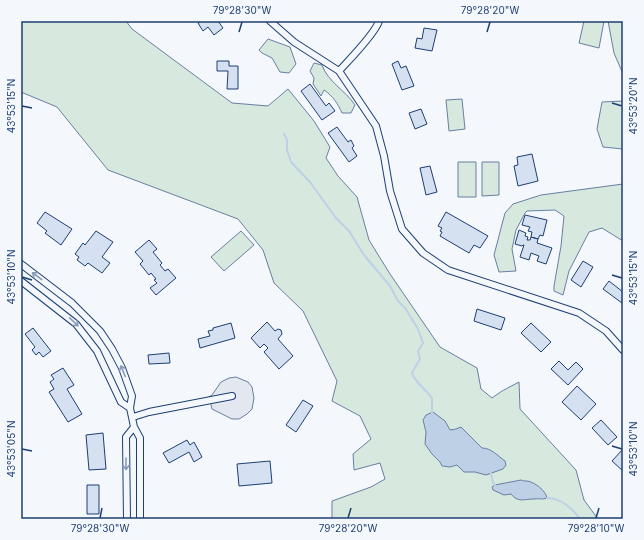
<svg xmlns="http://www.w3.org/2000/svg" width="644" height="540" font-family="Inter,sans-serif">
<rect width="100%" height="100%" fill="#f4f7fb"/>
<path fill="#d7e8df" stroke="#687fa3" d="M21,21H126L132,29L232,103L268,106L288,89L314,121L330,147L326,158L338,176L357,197L369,240L390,274L440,347L477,368L481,389L492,398L502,391L519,382L520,409L576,470L584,500L598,519H332V501L371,487L385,479L380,463L354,470L353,454L371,439L360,416L332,401L337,381L303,311L274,283L263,250L238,219L108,170L57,107L21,92Z
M584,21H604L599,48L579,43Z
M608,21H623V74L614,53Z
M268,39L290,47L296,64L289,73L280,72L272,58L262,53L259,50Z
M314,63L322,65C328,82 345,90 355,105L351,113H342C338,104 333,96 324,90L321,96L313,84L314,78L310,71Z
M462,99L465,129L449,131L446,100Z
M623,101V149L603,147L597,129L602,102Z
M458,162H476V197H458Z
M482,162H499V195L482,196Z
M623,184V241L602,228L589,232L569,271L563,295L554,291V286L561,246L564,216L555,210L527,211L525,213L516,230L512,249L516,271L499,272L494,255L505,213L513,204L541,195Z
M241,231L254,245L224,271L211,257Z"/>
<path fill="#e3e8f0" stroke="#687fa3" d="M236,377L248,382L252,387L254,398L252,409L247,414L239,419H232L212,409L209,397L212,395L221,382L229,378Z"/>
<path fill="#bed0e5" stroke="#687fa3" d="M433,412L445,421L450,430L456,429L461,427L482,448C491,448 498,456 505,461L506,465L503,469L486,475L475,472H464L457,465L450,467L442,466L440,462L432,454L425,444L426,432L423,420L426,415Z
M521,480C523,481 525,481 527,481C535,482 546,491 547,498C542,500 539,498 534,499C524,499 518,503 511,494L504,495L493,490L492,487L495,485Z"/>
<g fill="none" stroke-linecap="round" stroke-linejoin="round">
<path stroke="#bed0e5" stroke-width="2" d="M284,134L287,140V150L291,162L310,182L336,218L349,231L364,255L390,286L398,301L405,308L418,329L423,343L418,351L420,359L412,373C413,380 427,391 432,398V413
M491,473L493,483L495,485
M547,498C561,498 572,508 580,519"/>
</g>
<path fill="#d5e0f0" stroke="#1d3f73" d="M202,21H218L223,28L214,35L208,27L203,31L198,23Z
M424,28L437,30L432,51L415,48L417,38L422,39Z
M217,61H229V66H238V89H227L228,71H217Z
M398,61L401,68L406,66L414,86L402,90L392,64Z
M310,84L326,106L329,103L335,111L322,120L301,91Z
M421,109L427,124L415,129L409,113Z
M337,127L348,142L351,140L354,146L352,148L357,156L349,162L328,133Z
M532,154L538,181L518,186L514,166L518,165L517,157Z
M430,166L437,192L426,195L420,168Z
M45,212L72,229L61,245L45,233L47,231L37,223Z
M446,212L488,236L480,248L474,245L469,253L440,236L442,232L440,231L442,228L438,226Z
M525,215L547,220L543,236L540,235L538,239L531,237L532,232L528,231L530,227L522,225Z
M519,230L526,233L525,236L528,237L527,240H530L531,237L538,239L537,243L552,248L546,264L537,261L539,256L531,253L529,260L520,257L524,245H523L522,246L515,244Z
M96,231L113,242L102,257L110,263L102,273L88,263L85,266L77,260L79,257L75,254L83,243L85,245Z
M149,240L157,249L153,252L162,263L160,265L165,271L168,269L176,278L156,295L150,288L157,283L154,280L156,279L151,273L149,275L140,264L143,261L135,252Z
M583,261L593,267L581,287L571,280Z
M609,281L623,292L622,303L603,289Z
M477,309L505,318L501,330L474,321Z
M267,322L275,331L278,329L281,330L282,334L278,339L293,356L279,369L264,352L268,348L264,344L260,348L251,338Z
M231,323L235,338L200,348L198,339L210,336L208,331L213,330V328Z
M531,323L551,342L541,352L521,333Z
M33,328L51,351L43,357L39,352L36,355L32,350L35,347L25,334Z
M169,353L170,363L149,364L148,355Z
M559,361L568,370L576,362L583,369L568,385L551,369Z
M63,368L74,385L67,389L82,414L68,422L49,392L54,389L50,382L54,379L51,375Z
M577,386L596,404L581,420L562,402Z
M303,400L313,406L296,432L286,425Z
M601,420L617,437L608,445L592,428Z
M103,433L106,469L89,470L86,435Z
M187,440L190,445L194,442L202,457L194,462L189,452L169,463L163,453Z
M623,449V471L612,461Z
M270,461L272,483L239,486L237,464Z
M87,485H99V514H87Z"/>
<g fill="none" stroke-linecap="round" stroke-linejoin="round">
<defs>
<path id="street" d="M270,21L294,42L339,71L376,126L384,156L390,191L402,229L423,253L448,270L579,313L606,331L623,350
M339,71C349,60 375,34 379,21
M21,264L72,303L100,331L112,349L122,368L132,396L130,408L134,427L140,438V519
M21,281L76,324L97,351L121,402L130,408
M133,417L149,412L232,396
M127,519L126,437L134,427"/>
</defs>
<use href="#street" stroke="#1d3f73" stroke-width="8"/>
<use href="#street" stroke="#f4f7fb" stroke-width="6"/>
</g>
<defs><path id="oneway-shaft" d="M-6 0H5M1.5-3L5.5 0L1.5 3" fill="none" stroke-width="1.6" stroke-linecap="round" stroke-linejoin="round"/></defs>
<g stroke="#889bb7">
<use href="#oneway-shaft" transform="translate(37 276) rotate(-143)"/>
<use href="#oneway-shaft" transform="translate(74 322) rotate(44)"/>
<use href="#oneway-shaft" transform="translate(123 371) rotate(-112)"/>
<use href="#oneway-shaft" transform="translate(126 464) rotate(90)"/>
</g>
<path fill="none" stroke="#1d3f73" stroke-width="1.5" d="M239,32L242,22M487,32L490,22M612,103L622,106M22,106L32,108M612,275L622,278M22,277L32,280M612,446L622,449M22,449L32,451M100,518L102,508M348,518L351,508M596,518L599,508"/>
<rect width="644" height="540" fill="none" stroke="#f4f7fb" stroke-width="44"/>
<rect x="22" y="22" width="600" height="496" fill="none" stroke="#1d3f73" stroke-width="1.5"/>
<g font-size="10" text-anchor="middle" fill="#1d3f73">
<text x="242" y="14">79°28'30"W</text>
<text x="490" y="14">79°28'20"W</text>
<text transform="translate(11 106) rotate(-90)" y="4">43°53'15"N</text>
<text transform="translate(633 106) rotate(-90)" y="4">43°53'20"N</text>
<text transform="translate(11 277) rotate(-90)" y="4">43°53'10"N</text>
<text transform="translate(633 278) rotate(-90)" y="4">43°53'15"N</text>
<text transform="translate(11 449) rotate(-90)" y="4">43°53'05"N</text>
<text transform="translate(633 449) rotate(-90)" y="4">43°53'10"N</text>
<text x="100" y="532">79°28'30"W</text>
<text x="348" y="532">79°28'20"W</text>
<text x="596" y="532">79°28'10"W</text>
</g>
</svg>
